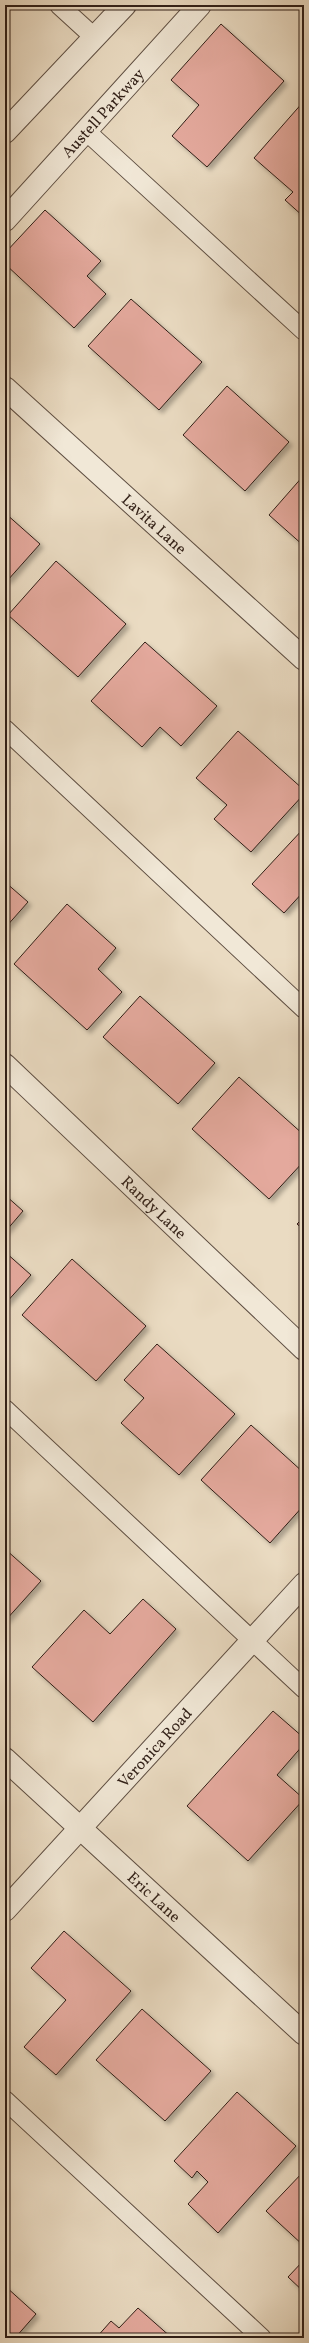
<svg xmlns="http://www.w3.org/2000/svg" width="309" height="2343" font-family="Vollkorn,serif">
<defs>
<filter id="shadow"><feDropShadow dx="3.5" dy="3.5" stdDeviation="2" flood-color="#0004"/></filter>
</defs>
<rect width="100%" height="100%" fill="#eadbc2"/>
<filter id="stains"><feTurbulence type="fractalNoise" baseFrequency=".005" numOctaves="4"/><feColorMatrix values="0 0 0 0 .2 0 0 0 0 .09 0 0 0 0 .02 0 0 0 .5 -.17"/></filter>
<radialGradient id="worn" r=".72"><stop offset=".6" stop-color="#630" stop-opacity="0"/><stop offset="1" stop-color="#630" stop-opacity=".3"/></radialGradient>
<path fill="#e4a99d" stroke="#301f17" filter="url(#shadow)" d="M221,24L284,81L207,167L172,136L199,105L171,80Z
M304,101V217L285,200L293,192L254,158Z
M45,210L101,261L87,276L106,294L74,328L5,264V253Z
M131,299L202,362L159,410L88,346Z
M227,386L289,442L245,491L183,435Z
M304,475V546L269,515Z
M5,513L40,544L7,581L5,579Z
M56,561L126,624L78,677L8,615Z
M145,642L217,706L181,746L160,727L142,747L91,701Z
M238,731L304,790V794L251,852L214,819L227,805L196,778Z
M304,828V891L284,913L252,884Z
M5,882L28,902L5,928Z
M67,904L116,948L98,969L122,992L87,1030L14,964Z
M140,996L215,1063L178,1104L103,1037Z
M239,1077L304,1135V1161L269,1199L192,1129Z
M5,1195L23,1211L5,1232Z
M304,1217V1230L297,1224Z
M5,1252L31,1275L5,1304Z
M72,1259L146,1326L96,1381L22,1315Z
M157,1344L235,1414L179,1475L121,1423L144,1398L124,1380Z
M251,1425L304,1473V1505L270,1543L201,1480Z
M5,1549L41,1581L5,1621Z
M143,1599L176,1629L93,1722L32,1667L84,1610L110,1634Z
M273,1711L304,1738V1744L277,1775L304,1799L248,1861L187,1806Z
M64,1931L131,1991L56,2075L24,2047L66,2000L31,1968Z
M142,2009L211,2071L165,2121L96,2060Z
M237,2092L296,2146L218,2233L188,2204L208,2182L197,2171L192,2178L174,2161Z
M304,2171V2246L266,2211Z
M304,2260V2292L288,2277Z
M5,2286L36,2314L15,2338H5Z
M138,2308L172,2338H96L111,2321L119,2328Z"/>
<g fill="none" stroke-linecap="round" stroke-linejoin="round">
<defs>
<path id="service" d="M59,5L94,37
M86,131L304,331
M5,729L304,1009
M5,1409L304,1689
M5,2100L262,2338"/>
<g id="minor">
<path d="M5,132L125,5"/>
<path id="s1" d="M5,220L200,5"/>
<path id="s2" d="M5,388L304,659"/>
<path id="s3" d="M5,1065L304,1349"/>
<path id="s4" d="M5,1759L304,2034"/>
<path id="s5" d="M5,1910L304,1584"/>
</g>
</defs>
<use href="#service" stroke="#5e4e42" stroke-width="20"/>
<use href="#minor" stroke="#5e4e42" stroke-width="24"/>
<use href="#service" stroke="#f1e8d7" stroke-width="18"/>
<use href="#minor" stroke="#f1e8d7" stroke-width="22"/>
</g>
<g text-anchor="middle" stroke-width="3" stroke-linejoin="round" paint-order="stroke">
<g font-size="16" fill="#301f17" stroke="#f1e8d7">
<text dy="6" stroke="none"><textPath href="#s1" startOffset="145">Austell Parkway</textPath></text>
<text dy="6" stroke="none"><textPath href="#s2" startOffset="202">Lavita Lane</textPath></text>
<text dy="6" stroke="none"><textPath href="#s3" startOffset="206">Randy Lane</textPath></text>
<text dy="6" stroke="none"><textPath href="#s5" startOffset="221">Veronica Road</textPath></text>
<text dy="6" stroke="none"><textPath href="#s4" startOffset="203">Eric Lane</textPath></text>
</g>
</g>
<rect width="309" height="2343" fill="none" stroke="#eadbc2" stroke-width="20"/>
<rect x="6" y="6" width="297" height="2331" fill="none" stroke="#301f17" stroke-width="2"/>
<rect x="10" y="10" width="289" height="2323" fill="none" stroke="#301f17"/>
<rect width="100%" height="100%" filter="url(#stains)"/>
<rect width="100%" height="100%" fill="url(#worn)"/>
</svg>
